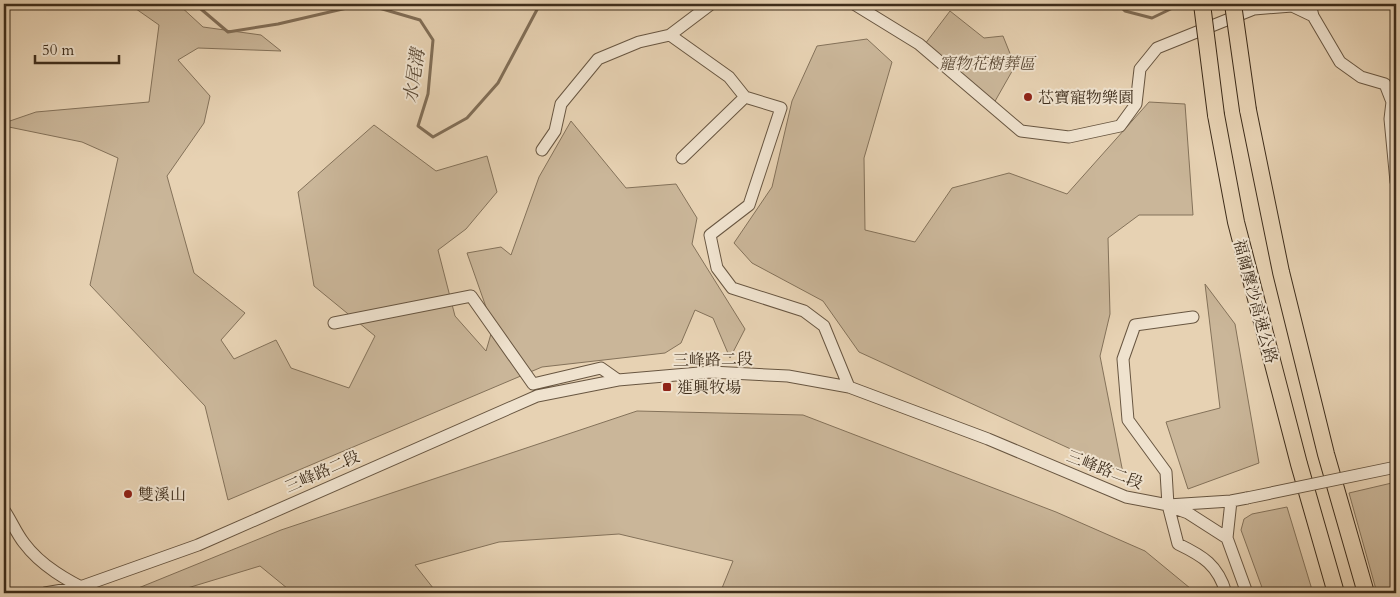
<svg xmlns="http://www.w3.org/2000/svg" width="1400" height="597" font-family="Cardo,'Noto Serif TC',serif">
<rect width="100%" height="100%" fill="#e7d2b3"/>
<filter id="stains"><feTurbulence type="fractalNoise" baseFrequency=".004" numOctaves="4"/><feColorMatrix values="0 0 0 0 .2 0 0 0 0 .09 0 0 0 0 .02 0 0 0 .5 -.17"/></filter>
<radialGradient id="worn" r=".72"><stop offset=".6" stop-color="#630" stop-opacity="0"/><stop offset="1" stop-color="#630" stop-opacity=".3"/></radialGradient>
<path fill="#cab699" stroke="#84725a" d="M129,4H178L203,27L261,35L281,51L198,48L178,60L210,96L204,123L167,176L194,273L245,313L221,340L234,359L276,340L291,368L349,388L375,336L314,286L298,192L374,125L436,171L487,156L497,192L466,229L438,250L455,316L486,351L493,327L467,253L501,247L511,255L539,177L571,121L626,188L676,184L697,218L692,244L745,329L730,358L713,318L695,310L681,343L665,353L542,367L228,500L205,406L90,285L118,158L82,142L4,126V123L36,112L149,102L159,25Z
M950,11L984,38L1003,36L1015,66L994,103L925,44Z
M867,39L892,62L864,158L865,230L915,242L952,188L1009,173L1067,194L1149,102L1185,104L1193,215H1139L1108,238L1110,314L1100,356L1123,473L859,352L823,301L752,263L734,243L772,187L792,101L817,46Z
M1205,284L1235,324L1259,463L1188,489L1166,422L1220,408Z
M637,411L803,415L1056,512L1145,551L1196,593H720L733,561L619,534L499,542L415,565L437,593H293L260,566L171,593H143L131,591L281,530Z
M1396,482V593H1377L1349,493Z
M1287,507L1313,593H1264L1241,530L1244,519L1252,514Z"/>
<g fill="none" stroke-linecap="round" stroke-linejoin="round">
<path stroke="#816e57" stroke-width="3" d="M195,4L228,32L278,24L347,8H379L420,20L433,40L428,94L418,126L433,137L467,118L498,83L540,4
M1118,4L1125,11L1152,18L1181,4"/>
<defs>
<path id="minor" d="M711,4L670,35L729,77L745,97
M854,4L919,44L1021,131L1069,137L1120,126L1136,104L1140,69L1157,48L1254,9L1292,6L1313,16
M1310,4L1313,16L1340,62L1361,77L1385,84L1392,102L1390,119L1396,182
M542,150L555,131L561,104L598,59L639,42L670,35
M682,158L745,97L781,108L749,205L710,235L717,268L732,288L804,311L824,326L849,387
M1193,317L1135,325L1123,359L1128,420L1166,472L1168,505L1178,544C1203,556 1218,565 1226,593
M334,323L471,296L533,384L601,368L618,380
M1231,501L1227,538L1247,593
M1174,508L1188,513L1227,538
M4,510C11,520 16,533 24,543C41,566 68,581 93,593
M45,593L80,587L198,545L537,396L618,380L711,372L788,376L849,387L988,439L1126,497L1168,505L1231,501L1247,498"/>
<path id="highway" d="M1248,110L1281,272L1326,454L1366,593
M1216,115L1236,222L1299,464L1336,593"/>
</defs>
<use href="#minor" stroke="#685641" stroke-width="13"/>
<use href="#highway" stroke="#3e2d1b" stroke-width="18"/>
<use href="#minor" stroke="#efe2ce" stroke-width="11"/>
<use href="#highway" stroke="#e7d2b3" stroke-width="16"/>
<defs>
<path id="minor-bridge" d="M1247,498L1396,467"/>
<path id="highway-bridge" d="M1202,4L1216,115
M1233,4L1248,110"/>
</defs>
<use href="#minor-bridge" stroke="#685641" stroke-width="13" stroke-linecap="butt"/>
<use href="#highway-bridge" stroke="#3e2d1b" stroke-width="18" stroke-linecap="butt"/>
<use href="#minor-bridge" stroke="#efe2ce" stroke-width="11"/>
<use href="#highway-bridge" stroke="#e7d2b3" stroke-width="16"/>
</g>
<g fill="#8f2418" stroke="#efe2ce" stroke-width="2">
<circle cx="1028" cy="97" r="5"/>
<rect x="662" y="382" width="10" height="10" rx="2.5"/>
<circle cx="128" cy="494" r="5"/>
</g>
<g text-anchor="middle" stroke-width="4" stroke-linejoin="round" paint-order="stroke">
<g font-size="16" font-style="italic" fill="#5a4834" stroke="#efe2ce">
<text x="987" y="69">寵物花樹葬區</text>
</g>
<g font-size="16" fill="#3e2d1b" stroke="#efe2ce" text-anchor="start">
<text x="1038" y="103">芯寶寵物樂園</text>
<text x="677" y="393">進興牧場</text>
<text x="138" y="500">雙溪山</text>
</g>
<g font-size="16" fill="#3e2d1b" stroke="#efe2ce">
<text transform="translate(1256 301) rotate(75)" y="6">福爾摩沙高速公路</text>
<text transform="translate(713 359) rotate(-1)" y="6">三峰路二段</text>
<text transform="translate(1105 469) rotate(21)" y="6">三峰路二段</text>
<text transform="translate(322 471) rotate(-24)" y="6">三峰路二段</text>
</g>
<g font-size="18" font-style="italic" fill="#5a4834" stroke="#efe2ce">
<text transform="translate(414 76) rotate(-81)" y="6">水尾溝</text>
</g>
</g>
<rect width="1400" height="597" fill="none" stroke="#e7d2b3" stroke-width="20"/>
<rect x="5" y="5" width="1390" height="587" fill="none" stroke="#3e2d1b" stroke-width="2.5"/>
<rect x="10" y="10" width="1380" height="577" fill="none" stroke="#3e2d1b"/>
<path d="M35 55v8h84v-8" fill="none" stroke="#3e2d1b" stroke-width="2.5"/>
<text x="42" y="55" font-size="15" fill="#3e2d1b" stroke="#efe2ce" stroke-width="4" paint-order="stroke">50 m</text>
<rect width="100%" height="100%" filter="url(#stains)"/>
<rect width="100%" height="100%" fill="url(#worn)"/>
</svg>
